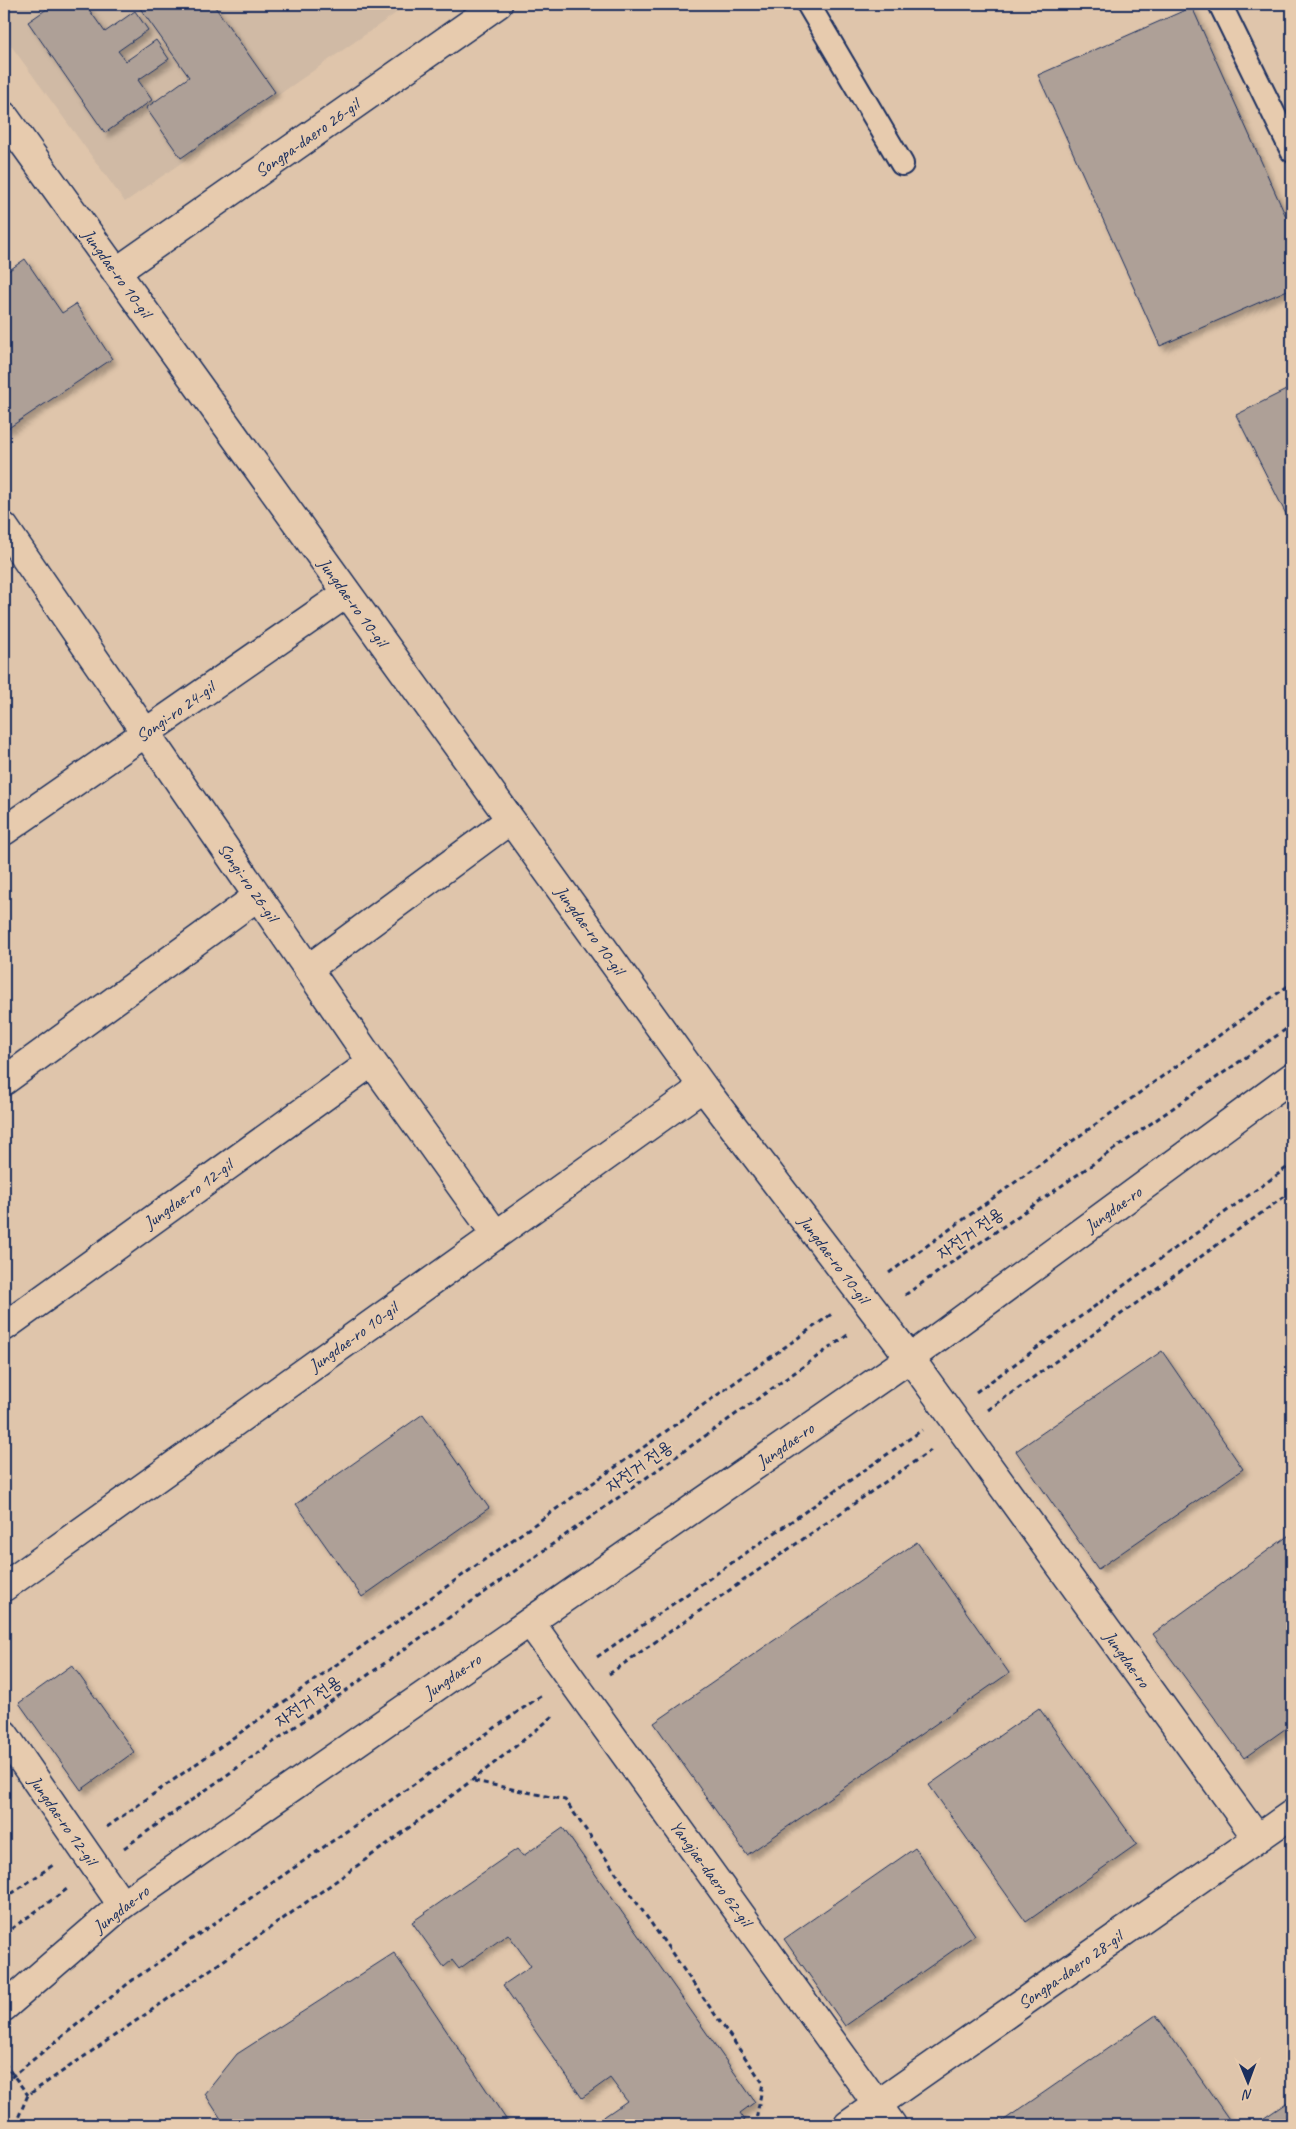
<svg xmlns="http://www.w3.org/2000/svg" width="1296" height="2129" font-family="Caveat,'Poor Story',sans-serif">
<defs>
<filter id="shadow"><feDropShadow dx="4.5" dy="4.5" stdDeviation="2.5" flood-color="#0004"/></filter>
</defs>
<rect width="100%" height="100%" fill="#dfc5ab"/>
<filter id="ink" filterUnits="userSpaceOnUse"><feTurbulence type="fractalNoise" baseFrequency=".02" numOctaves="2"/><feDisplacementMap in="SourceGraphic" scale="10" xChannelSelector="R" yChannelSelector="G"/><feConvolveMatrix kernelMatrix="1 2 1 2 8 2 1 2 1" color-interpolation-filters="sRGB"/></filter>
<g filter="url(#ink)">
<path fill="#d0baa5" d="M4,4H409L125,202L4,36Z"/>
<path fill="#aea097" stroke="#1b2f5e" filter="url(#shadow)" d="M54,4H85L105,32L135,11L148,30L118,51L126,61L156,40L169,59L138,80L152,100L105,133L28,22Z
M137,4H213L275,92L181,158L146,108L189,77Z
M1192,7L1292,230V288L1160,346L1038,75Z
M25,259L62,313L76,304L112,359L4,431V274Z
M1292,387V526L1236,415Z
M1162,1351L1243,1469L1098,1569L1016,1451Z
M423,1414L489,1508L362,1597L296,1504Z
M1292,1533V1724L1244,1758L1153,1634Z
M917,1542L1009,1673L747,1855L654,1723Z
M72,1665L134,1752L81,1790L19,1703Z
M1039,1708L1137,1844L1026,1922L929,1785Z
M563,1828L755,2102L740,2113L745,2120L737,2125H592L627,2101L610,2078L582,2098L503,1985L531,1966L508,1934L459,1969L452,1960L444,1967L412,1922L517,1849L523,1856Z
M915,1848L975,1935L845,2026L784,1939Z
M394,1953L510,2125H213L221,2119L205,2094L237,2054Z
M1156,2015L1233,2125H997Z
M1292,2099V2125H1254Z"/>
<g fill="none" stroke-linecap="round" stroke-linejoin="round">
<defs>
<path id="lane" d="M808,4L902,164
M1220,4L1292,151"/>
<path id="street" d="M4,116L703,1087L910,1358L1257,1838
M116,272L498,4
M4,527L372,1062L496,1235
M4,831L347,593
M308,969L510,820
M4,1081L258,896
M4,1327L372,1062
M4,1587L703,1087
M530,1622L892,2125
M4,1734L122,1905
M848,2125L1292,1814"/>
<path id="secondary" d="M4,2007L122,1905L910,1358L1292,1077"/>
</defs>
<use href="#lane" stroke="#1b2f5e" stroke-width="26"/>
<use href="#street" stroke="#1b2f5e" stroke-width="31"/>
<use href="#secondary" stroke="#1b2f5e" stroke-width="31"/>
<path stroke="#1b2f5e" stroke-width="3" stroke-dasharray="5 4" stroke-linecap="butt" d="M889,1273L1292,983
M905,1295L1292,1025
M976,1392L1292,1164
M988,1410L1292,1191
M597,1657L922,1430
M609,1674L934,1448
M474,1781L565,1800L763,2083L755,2125
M107,1827L833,1313
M124,1848L849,1334
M4,1899L53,1865
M4,1934L70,1887
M4,2063L28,2095
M4,2083L130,1982L542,1695
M15,2125L28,2095C207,1972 387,1851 556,1714"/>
<use href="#lane" stroke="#e7cbae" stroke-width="22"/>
<use href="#street" stroke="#e7cbae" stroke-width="28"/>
<use href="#secondary" stroke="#e7cbae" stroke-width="28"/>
</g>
</g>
<g text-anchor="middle" stroke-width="4" stroke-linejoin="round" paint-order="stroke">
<g font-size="18" fill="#1b2f5e" stroke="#e7cbae">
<text transform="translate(307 138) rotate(-35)" y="6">Songpa-daero 26-gil</text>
<text transform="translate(117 273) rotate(54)" y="6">Jungdae-ro 10-gil</text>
<text transform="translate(353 602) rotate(54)" y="6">Jungdae-ro 10-gil</text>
<text transform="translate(175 712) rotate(-35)" y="6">Songi-ro 24-gil</text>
<text transform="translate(248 882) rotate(55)" y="6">Songi-ro 26-gil</text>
<text transform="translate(590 930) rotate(54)" y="6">Jungdae-ro 10-gil</text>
<text transform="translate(188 1194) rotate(-36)" y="6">Jungdae-ro 12-gil</text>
<text transform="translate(1113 1209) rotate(-36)" y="6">Jungdae-ro</text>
<text transform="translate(970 1233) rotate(-35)" y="6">자전거 전용</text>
<text transform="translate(834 1259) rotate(53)" y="6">Jungdae-ro 10-gil</text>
<text transform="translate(353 1337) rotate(-36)" y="6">Jungdae-ro 10-gil</text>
<text transform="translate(785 1445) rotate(-35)" y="6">Jungdae-ro</text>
<text transform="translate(639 1466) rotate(-35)" y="6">자전거 전용</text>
<text transform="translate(1127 1659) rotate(54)" y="6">Jungdae-ro</text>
<text transform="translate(452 1676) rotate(-35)" y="6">Jungdae-ro</text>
<text transform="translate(308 1701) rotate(-35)" y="6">자전거 전용</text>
<text transform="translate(63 1820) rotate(55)" y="6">Jungdae-ro 12-gil</text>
<text transform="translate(711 1873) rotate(54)" y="6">Yangjae-daero 62-gil</text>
<text transform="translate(121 1909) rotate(-38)" y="6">Jungdae-ro</text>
<text transform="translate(1070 1970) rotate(-35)" y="6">Songpa-daero 28-gil</text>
</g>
</g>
<rect width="1296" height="2129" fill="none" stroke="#e7cbae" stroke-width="20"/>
<rect x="10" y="10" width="1276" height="2109" fill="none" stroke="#1b2f5e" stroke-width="2" filter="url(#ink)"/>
<g transform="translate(1248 2082) rotate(179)" stroke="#e7cbae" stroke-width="4" paint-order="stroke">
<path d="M0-4L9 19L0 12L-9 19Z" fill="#1b2f5e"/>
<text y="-8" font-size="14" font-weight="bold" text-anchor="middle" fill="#1b2f5e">N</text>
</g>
</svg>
